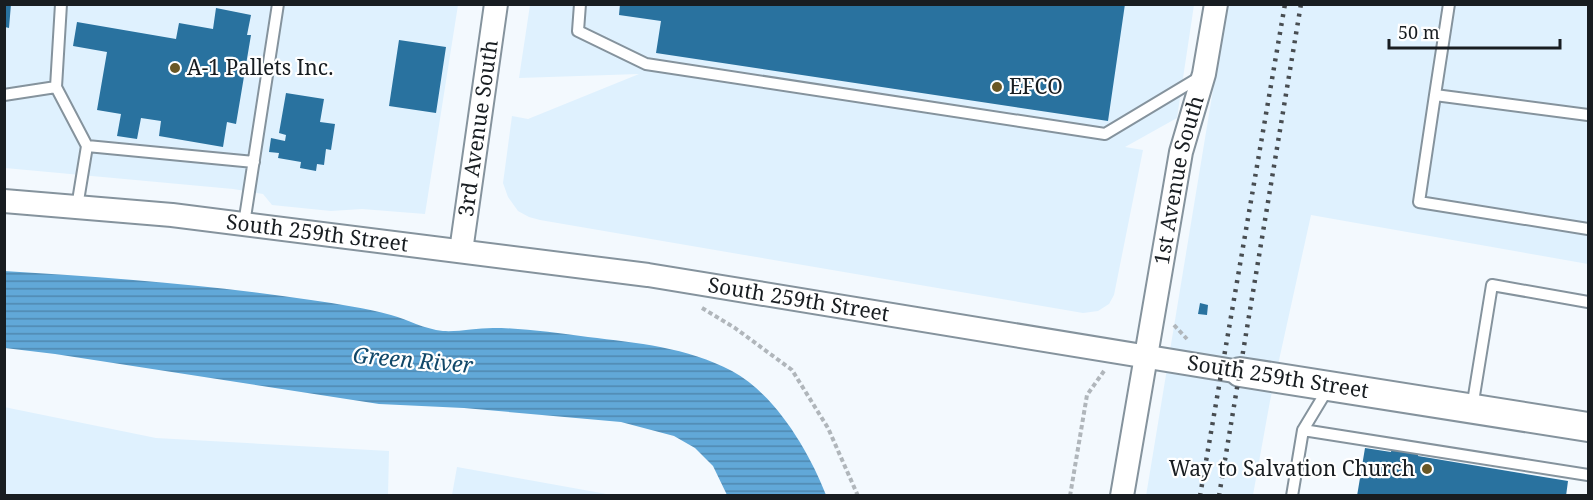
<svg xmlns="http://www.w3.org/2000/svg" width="1593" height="500" font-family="'Noto Serif',serif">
<defs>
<pattern id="water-rules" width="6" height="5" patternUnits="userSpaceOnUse" patternTransform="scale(1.5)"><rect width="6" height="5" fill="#61a8d8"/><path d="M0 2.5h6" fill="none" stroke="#4f88af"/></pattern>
</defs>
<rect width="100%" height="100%" fill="#f3f9fe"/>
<path fill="#dff1fe" d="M4,5H458L425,214L362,209L331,211L272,205L263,194L233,189L5,168Z
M530,5H1194L1177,118L1125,147L1143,150L1114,295L1109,304L1098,311L1083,313L540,220L529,217L518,211L508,197L503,183L512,116L528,119L639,74L519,78Z
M1227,5H1588V264L1311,215L1270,401L1253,495L1146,496Z
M4,407L156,438L389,451L388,495H5Z
M457,467L612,495H452Z"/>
<path fill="url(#water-rules)" d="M4,271C107,277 210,285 311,300C338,304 366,308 391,315C409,320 424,329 443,331C459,332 476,328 493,328C524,328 556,333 588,337C637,343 687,347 732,371C775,394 809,451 826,495H727L713,466L695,448L674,436L621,422L464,408L379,404L55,354L5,348Z"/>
<path fill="#29729f" d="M5,4H11L9,28L5,27Z
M620,4H1125L1108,121L656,53L661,21L619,15Z
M216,8L251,15L247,35H251L236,124L227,122L223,147L159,136L161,121L141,118L137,139L117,136L121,114L97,110L107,52L73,46L77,22L176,39L179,23L213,29Z
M399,40L446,47L436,113L389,106Z
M286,93L324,99L320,122L335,124L331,150L326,149L324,165L317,164L316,171L300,168L301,162L278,158L279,153L269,152L271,138L285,141L286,135L279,133Z
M1200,303L1208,305L1207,315L1198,314Z
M1392,445L1419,450L1418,456L1568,481L1566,496H1357L1365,448L1391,452Z"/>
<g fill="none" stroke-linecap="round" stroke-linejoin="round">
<defs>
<path id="service" d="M61,4L56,87L87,146L254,162
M580,4L578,31L646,64L1105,134L1200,77
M4,95L56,87
M1435,95L1449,4
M1588,115L1435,95L1419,202L1588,229
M77,207L87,146
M244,224L278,4
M1472,408L1492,285L1588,302
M1303,430L1588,475
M1292,496L1303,430L1329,387"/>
<g id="minor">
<path id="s1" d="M4,201L172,215L648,275L1240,372"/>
<path id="s2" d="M461,251L496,4"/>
<path id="s3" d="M1122,496L1181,152L1204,74L1216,4"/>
</g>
<path id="tertiary" d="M1240,372L1588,427"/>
</defs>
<use href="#service" stroke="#85939d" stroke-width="14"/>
<use href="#minor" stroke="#85939d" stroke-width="26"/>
<use href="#tertiary" stroke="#85939d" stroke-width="32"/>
<path stroke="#b0b6bb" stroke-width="4" stroke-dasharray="4.5 3" stroke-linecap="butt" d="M702,308L735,328L792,370L828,428L858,496
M1174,325L1187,339
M1070,496L1087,395L1104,371"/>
<use href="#service" stroke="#fff" stroke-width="10"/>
<use href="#minor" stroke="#fff" stroke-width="22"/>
<use href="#tertiary" stroke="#fff" stroke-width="28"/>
<path stroke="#484d51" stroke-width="4.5" stroke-dasharray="3 6" stroke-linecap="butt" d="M1200,496L1285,4
M1219,496L1301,4"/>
</g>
<g fill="#695725" stroke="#fff" stroke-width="2">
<circle cx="175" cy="68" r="6"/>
<circle cx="997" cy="87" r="6"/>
<circle cx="1427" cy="469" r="6"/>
</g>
<g text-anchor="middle" stroke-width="4.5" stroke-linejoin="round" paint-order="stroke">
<g font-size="21" fill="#181d21" stroke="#fff" text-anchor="start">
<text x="187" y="75">A-1 Pallets Inc.</text>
<text x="1009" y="94">EFCO</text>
<text x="1415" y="476" text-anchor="end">Way to Salvation Church</text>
</g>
<g font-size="21" fill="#181d21" stroke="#fff">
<text dy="7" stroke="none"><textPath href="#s2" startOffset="124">3rd Avenue South</textPath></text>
<text dy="7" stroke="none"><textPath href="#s3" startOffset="321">1st Avenue South</textPath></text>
<text dy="7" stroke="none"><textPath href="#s1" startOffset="315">South 259th Street</textPath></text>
<text dy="7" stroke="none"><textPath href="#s1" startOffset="801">South 259th Street</textPath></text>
<text transform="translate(1278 377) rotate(9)" y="7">South 259th Street</text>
</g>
<g font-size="22" font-style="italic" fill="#114869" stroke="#fff">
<text transform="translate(413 360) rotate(5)" y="8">Green River</text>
</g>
</g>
<rect width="1593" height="500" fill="none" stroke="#181d21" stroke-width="12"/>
<path d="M1389 39v9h171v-9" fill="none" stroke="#181d21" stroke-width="3"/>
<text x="1398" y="39" font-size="18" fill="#181d21" stroke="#ffffff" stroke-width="4.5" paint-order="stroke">50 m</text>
</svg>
